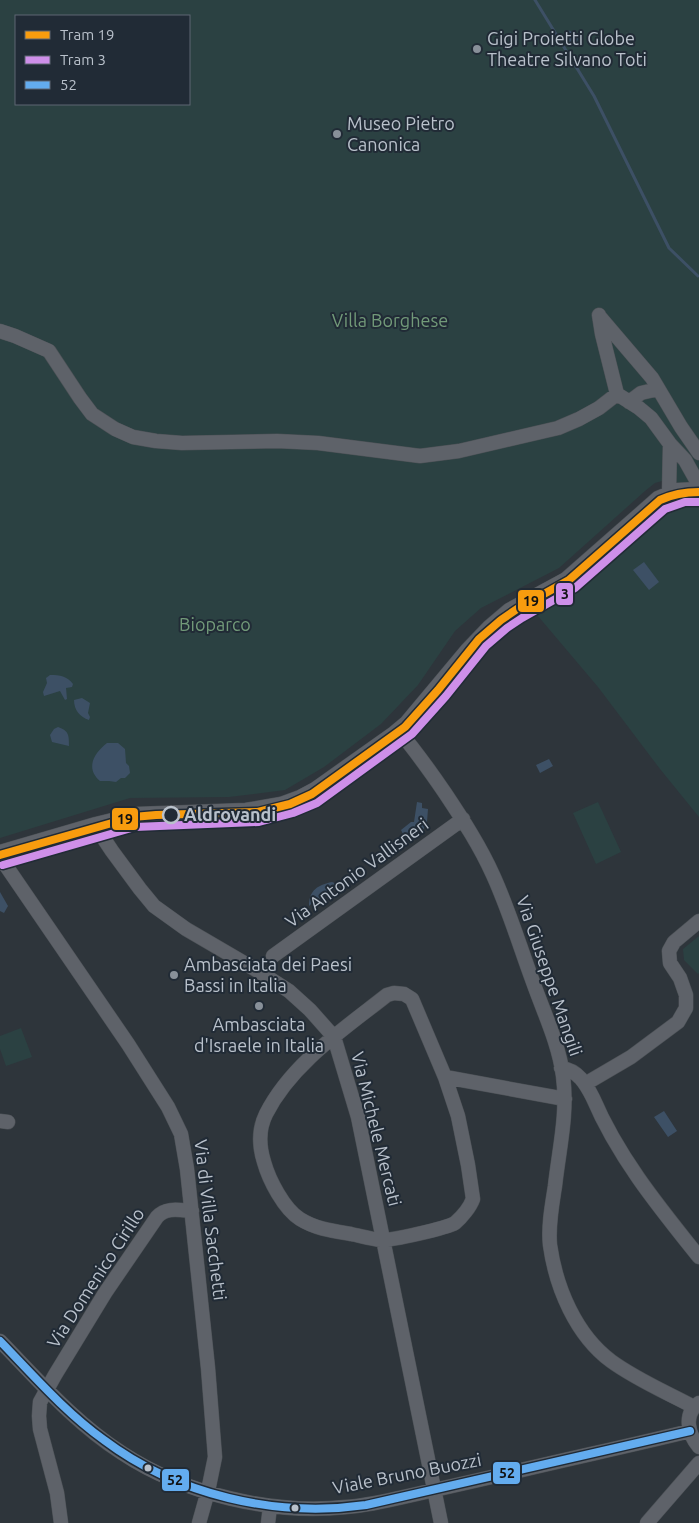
<svg xmlns="http://www.w3.org/2000/svg" width="699" height="1523" font-family="Ubuntu,sans-serif">
<rect width="100%" height="100%" fill="#2e353b"/>
<path fill="#2b4142" fill-rule="evenodd" d="M0,0H699V817L660,769L598,687L532,609L576,585L623,544L656,512L669,504L684,500L662,481L655,483L645,491L559,568L481,608L455,631L418,685L381,724L324,767L285,790L229,797L130,798L0,838ZM16,16H189V104H16Z
M598,802L621,852L596,864L573,813Z
M699,936V973L698,974L684,960L683,949Z
M21,1028L32,1057L6,1066L0,1049V1036Z"/>
<path fill="#3d5065" d="M567,30L579,34L576,46L564,42Z
M644,562L659,582L649,590L633,570Z
M50,675C60,675 67,676 73,684L72,687L66,688L67,699L65,700L60,691L44,696L43,692L47,683L46,678Z
M82,698L90,703L88,713L90,717L89,720C80,717 74,710 74,700Z
M58,727C69,731 69,735 69,746L52,742L50,735L54,729Z
M107,743H118L125,749L126,763L129,766L130,773L125,778H121L116,782L109,781H100C85,768 94,753 107,743Z
M549,759L553,766L540,773L536,765Z
M417,802L422,803V808L428,809L427,822H425L424,829L410,839L405,832L403,834L401,830L411,822H414Z
M332,882L337,884V888L332,891L327,893L326,895H325L322,899L314,901L309,906C309,890 318,885 332,882Z
M0,892L8,906L4,913L0,911Z
M664,1111L677,1131L668,1137L654,1117Z"/>
<g fill="none" stroke-linecap="round" stroke-linejoin="round">
<path stroke="#3d5065" stroke-width="3" d="M535,0L594,96L669,248L698,276"/>
<defs>
<path id="minor" d="M599,315L602,334L617,394L639,408L651,418L670,444L685,460L699,485
M600,317L652,378L681,427L699,453
M0,331L15,336L49,351L80,398L92,414L115,429L133,437L156,441L182,443L277,441L318,443L420,456L459,451L558,428L579,419L599,408L617,394
M629,402L641,393L658,389
M669,493L670,444
M398,730C415,750 430,771 445,793C463,820 480,846 493,875C509,910 520,947 533,982C544,1013 559,1044 563,1076C568,1114 559,1149 555,1186C552,1205 548,1226 550,1245C556,1288 576,1335 611,1361C637,1380 666,1392 694,1407
M96,824L102,836L112,851L140,889L154,906L186,929L258,971L289,991L310,1010L334,1037L358,1117L441,1523
M0,852L96,824L137,814L246,810L281,804L300,797L315,789L394,733L406,723L467,650L489,627L509,610L566,579L658,498L677,490L699,489
M0,857L128,1044L168,1107L181,1134L187,1169L208,1368L215,1457L208,1491L199,1523
M273,956L463,819
M394,993L404,994L412,999L445,1077L458,1116L468,1165L473,1199C470,1207 462,1217 455,1223C447,1228 390,1241 381,1240C371,1239 361,1236 351,1234C333,1231 316,1229 300,1219C284,1209 269,1180 264,1162C259,1146 258,1130 266,1114C291,1064 344,1029 387,995Z
M561,1068C578,1070 586,1084 593,1098C618,1157 659,1207 699,1257
M445,1077L565,1099
M585,1084L631,1057L678,1022L686,1008V995L680,978L670,963L669,951L674,942L699,921
M0,1121L8,1122
M0,1341C39,1381 75,1423 122,1453C184,1494 273,1515 346,1507C364,1506 381,1502 399,1498C434,1490 470,1482 505,1474C567,1459 629,1446 690,1431
M699,1403C683,1414 688,1434 699,1447
M61,1523L57,1493L40,1429L39,1416L40,1402L55,1375L105,1293L157,1217C166,1207 179,1210 192,1211
M268,1523L270,1507
M647,1523L699,1463"/>
</defs>
<use href="#minor" stroke="#4c5156" stroke-width="15"/>
<use href="#minor" stroke="#5e6269" stroke-width="14"/>
<defs>
<path id="bus-1" d="M0,1341C33,1375 65,1412 104,1440C177,1495 276,1518 366,1505L690,1431"/>
</defs>
<use href="#bus-1" stroke="#212b36" stroke-width="11"/>
<use href="#bus-1" stroke="#63acef" stroke-width="8"/>
<defs>
<path id="tram-1" d="M0,855L133,817L156,815L258,812L290,804L312,794L405,727L438,690L479,639L501,620L517,609L569,580L660,500C673,494 684,492 699,492"/>
<path id="tram-2" d="M3,865L135,827L259,822L293,813L317,803L412,734L446,696L486,646L507,628L522,618L575,588L665,509L685,502H699"/>
</defs>
<use href="#tram-1" stroke="#212b36" stroke-width="11"/>
<use href="#tram-2" stroke="#212b36" stroke-width="11"/>
<use href="#tram-1" stroke="#f89c0e" stroke-width="8"/>
<use href="#tram-2" stroke="#ce8fe9" stroke-width="8"/>
</g>
<g fill="#889099" stroke="#212b36" stroke-width="2">
<circle cx="477" cy="49" r="5"/>
<circle cx="337" cy="134" r="5"/>
<circle cx="174" cy="975" r="5"/>
<circle cx="259" cy="1006" r="5"/>
</g>
<circle fill="#212b36" stroke="#b9c1cb" stroke-width="2.5" cx="171" cy="815" r="8"/>
<g fill="#b9c1cb" stroke="#212b36" stroke-width="2">
<circle cx="148" cy="1468" r="4.5"/>
<circle cx="295" cy="1508" r="4.5"/>
</g>
<g text-anchor="middle" stroke-width="4" stroke-linejoin="round" paint-order="stroke">
<g font-size="18" fill="#b9c1cb" stroke="#212b36" text-anchor="start">
<text x="487" y="45">Gigi Proietti Globe<tspan x="487" dy="21">Theatre Silvano Toti</tspan></text>
<text x="347" y="130">Museo Pietro<tspan x="347" dy="21">Canonica</tspan></text>
<text x="184" y="971">Ambasciata dei Paesi<tspan x="184" dy="21">Bassi in Italia</tspan></text>
<text x="259" y="1031" text-anchor="middle">Ambasciata<tspan x="259" dy="21">d'Israele in Italia</tspan></text>
</g>
<g font-size="18" fill="#729a79" stroke="#212b36">
<text x="390" y="327">Villa Borghese</text>
<text x="215" y="631">Bioparco</text>
</g>
<g font-size="18" font-weight="bold" fill="#b9c1cb" stroke="#212b36" text-anchor="start">
<text x="184" y="821">Aldrovandi</text>
</g>
<g font-size="18" fill="#b9c1cb" stroke="#212b36">
<text transform="translate(357 873) rotate(-36)" y="6">Via Antonio Vallisneri</text>
<text transform="translate(549 976) rotate(71)" y="6">Via Giuseppe Mangili</text>
<text transform="translate(376 1129) rotate(76)" y="6">Via Michele Mercati</text>
<text transform="translate(210 1220) rotate(83)" y="6">Via di Villa Sacchetti</text>
<text transform="translate(96 1278) rotate(-57)" y="6">Via Domenico Cirillo</text>
<text transform="translate(407 1474) rotate(-11)" y="6">Viale Bruno Buozzi</text>
</g>
</g>
<g stroke="#212b36" stroke-width="2">
<rect x="555" y="582" width="19" height="24" rx="5" fill="#ce8fe9"/>
<rect x="517" y="589" width="28" height="24" rx="5" fill="#f89c0e"/>
<rect x="111" y="807" width="28" height="24" rx="5" fill="#f89c0e"/>
<rect x="492" y="1461" width="29" height="24" rx="5" fill="#63acef"/>
<rect x="161" y="1468" width="29" height="24" rx="5" fill="#63acef"/>
</g>
<g font-size="14" text-anchor="middle" font-weight="bold" fill="#111">
<text x="565" y="599">3</text>
<text x="531" y="606">19</text>
<text x="125" y="824">19</text>
<text x="507" y="1478">52</text>
<text x="175" y="1485">52</text>
</g>
<rect x="15" y="15" width="175" height="90" fill="#212b36" stroke="#5e6772"/>
<rect x="25" y="31" width="25" height="8" fill="#f89c0e" stroke="#5e6772"/>
<text x="60" y="40" font-size="15" fill="#b9c1cb">Tram 19</text>
<rect x="25" y="56" width="25" height="8" fill="#ce8fe9" stroke="#5e6772"/>
<text x="60" y="65" font-size="15" fill="#b9c1cb">Tram 3</text>
<rect x="25" y="81" width="25" height="8" fill="#63acef" stroke="#5e6772"/>
<text x="60" y="90" font-size="15" fill="#b9c1cb">52</text>
</svg>
